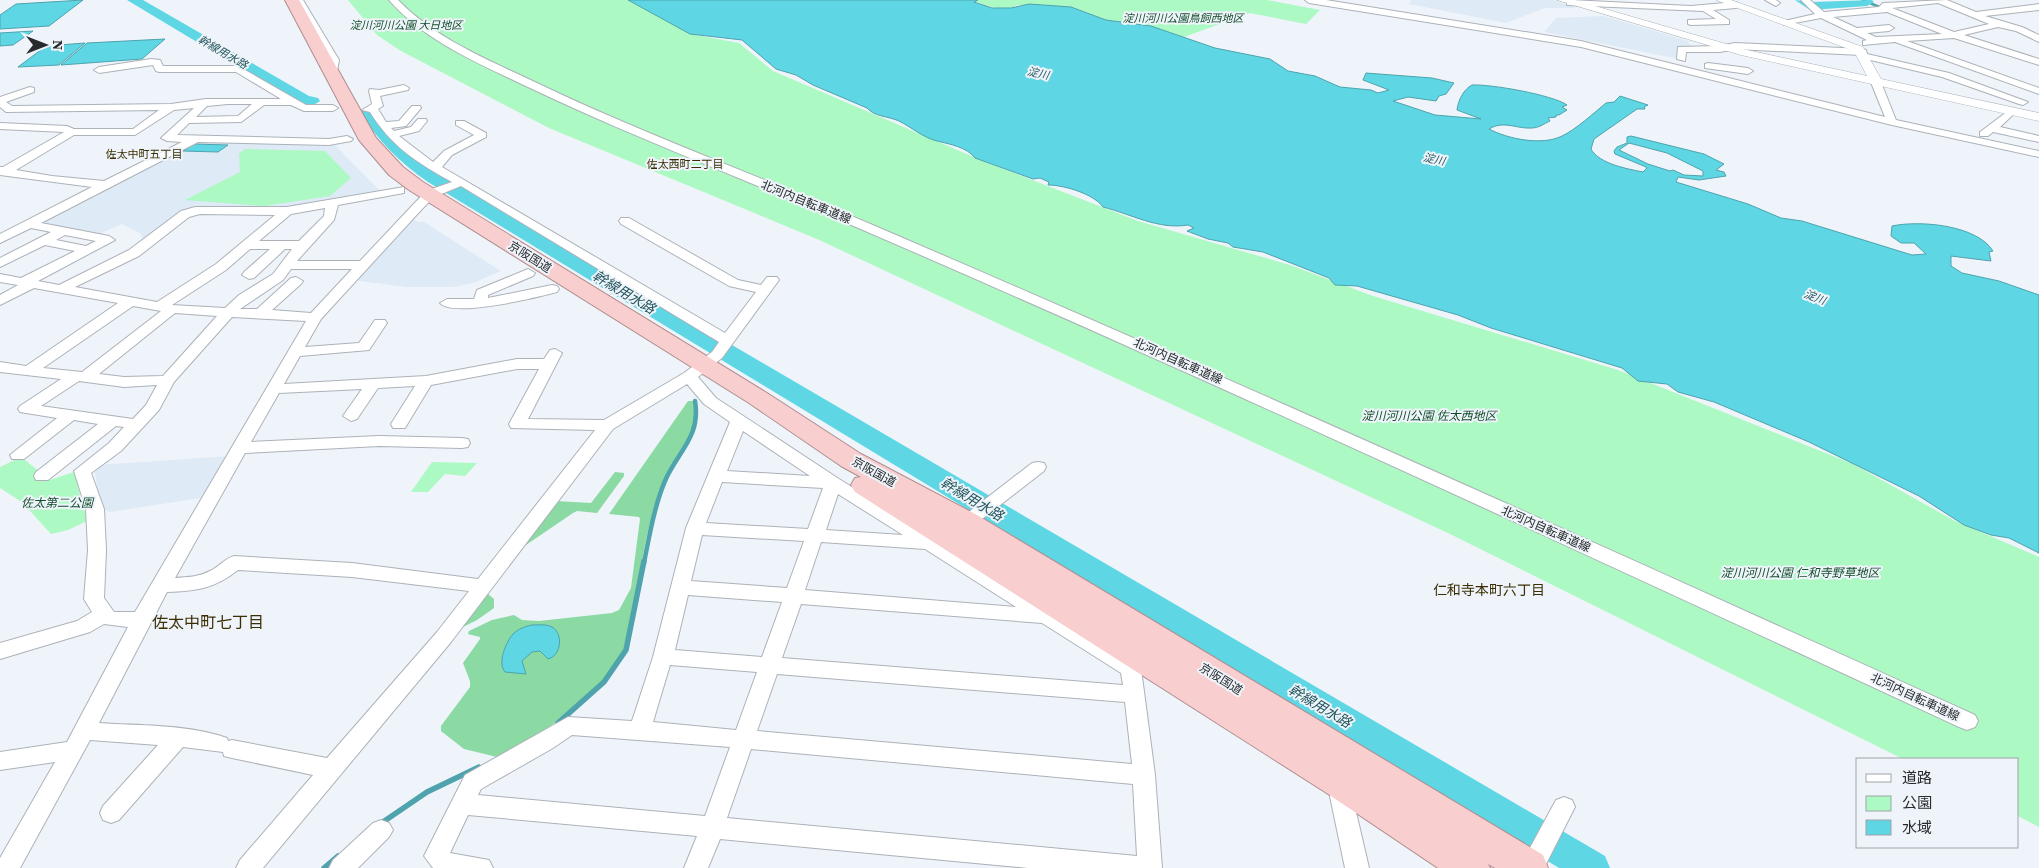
<svg xmlns="http://www.w3.org/2000/svg" width="2039" height="868" font-family="'Source Serif 4','Noto Sans JP',serif">
<rect width="100%" height="100%" fill="#eef4fa"/>
<path fill="#deeaf6" d="M1411,0H1553L1576,8H1545L1506,23L1409,4Z
M1604,16L1692,42H1687L1695,48H1680L1679,59L1544,32L1556,18Z
M200,141L334,144L380,191L311,204L261,210L193,206L143,240L141,234L122,224L99,234L40,224V222Z
M411,218L418,222H424L501,271L473,283L453,287H407L352,280Z
M230,456L207,497L110,512L101,509L95,473L99,465Z"/>
<path fill="#acf9c3" d="M348,0H628L696,35L739,43L773,71L983,161L1138,221L1290,265L1373,296L1618,370L1853,464L1955,521L2039,557V827L2018,816V759H1903L1450,534L817,239L549,128L401,51L377,35Z
M978,0H1267L1320,10L1306,24L1250,13L1184,37L1147,25L1106,20L1081,10L1017,5C1004,13 987,6 974,1Z
M245,149L325,151L351,178L330,196L264,206L185,200L240,172L239,154Z
M21,457L50,480L74,472L87,521L68,530L51,534L22,502L0,488V467Z
M432,462L477,463L465,476L445,474L428,492H411Z"/>
<path fill="#8bd9a3" d="M688,401H693C694,406 697,414 696,419C692,443 670,461 663,483C656,503 649,524 645,545C638,579 636,616 624,649C608,693 538,737 497,757L464,749L441,731V726L470,687V681L463,663L480,639V637L468,634L469,631L492,620L514,615L522,620L539,621L612,613L619,610L631,588L640,519L639,517L609,514Z
M615,472L624,473V476L597,513L577,511L573,513L523,547L556,501L591,503Z
M488,594L494,599V608L477,620L457,630Z"/>
<path fill="#5ed6e4" stroke="#4ea3ad" fill-rule="evenodd" d="M83,0L49,26L0,29V15L16,4Z
M628,0H978L974,2L992,8H1011L1029,4L1071,7L1106,20L1151,26L1215,48L1270,59L1288,71L1315,76L1340,87L1371,90L1378,93L1389,90L1363,80L1366,73L1432,78L1454,83L1446,94L1439,96L1436,101L1408,97L1393,101L1435,115L1481,119L1457,110C1458,100 1464,89 1472,85C1491,84 1553,95 1567,105L1562,107L1567,110L1559,115H1556V117L1548,118L1550,121C1544,124 1538,128 1532,128C1516,129 1504,120 1489,129C1508,139 1542,146 1562,136C1575,130 1594,113 1606,103L1614,102L1620,96L1648,105L1644,107L1645,109H1637L1594,139L1591,149C1599,164 1628,169 1643,172L1647,168L1646,167L1615,154L1614,151L1617,147L1627,143V137L1631,136L1704,154L1724,164L1716,170L1724,172L1726,176L1699,180L1678,177L1676,182L1748,204L1781,218L1802,221L1912,255L1926,254L1914,243H1901L1891,236L1892,226C1920,220 1977,225 1993,251L1989,252L1991,261L1951,256V266L1962,273L1999,281L2039,295V553L2009,538L1991,535L1964,525L1919,496L1809,442L1714,402L1678,392L1667,384L1638,381L1622,368L1491,328L1458,315L1357,286L1335,285L1329,278L1263,252L1233,247L1228,243L1208,239L1187,231L1194,228L1188,225C1158,230 1131,214 1103,207C1094,194 1064,185 1048,185L1049,182L1040,178L1033,179L975,158C967,147 949,144 937,141C924,138 911,127 899,121C888,116 875,117 867,108L813,85L796,75L776,69L742,40L690,34ZM1629,143L1667,153L1703,171V176L1684,175L1673,170L1670,171L1648,164L1619,150Z
M33,31L13,45L0,46V33Z
M165,39L142,59L61,65L87,43Z
M85,43L59,65L18,67L46,46Z
M194,144L228,145L218,152L183,151Z
M532,625C538,625 547,624 552,627C564,634 561,656 548,659L540,651L532,652L522,661L526,674L505,672C497,663 506,642 513,634C518,629 526,626 532,625Z"/>
<g fill="none" stroke-linecap="round" stroke-linejoin="round">
<path stroke="#4ea3ad" stroke-width="2.5" d="M1863,0L1884,9"/>
<path stroke="#4ea3ad" stroke-width="4.5" d="M644,563C649,537 655,504 665,481C678,451 701,437 695,401"/>
<path stroke="#4ea3ad" stroke-width="5.5" d="M558,723L604,682L626,650L644,561
M380,824L427,792L479,767
M324,868L338,856"/>
<path fill="#5ed6e4" fill-rule="evenodd" d="M127,0H143L309,96L318,98L320,101L312,106L300,104Z
M1795,0L1813,2L1872,0L1874,2L1867,6L1810,10Z
M367,107L373,109L403,145L440,174L1605,856L1610,868H1559L428,182C400,163 378,140 359,112Z"/>
<defs>
<path id="minor" d="M295,0H303L339,60L336,77L327,75L329,60Z
M389,0H398C437,40 489,60 539,84C646,135 759,176 868,223C1239,382 1607,548 1975,715L1978,721L1975,727L1967,730L1959,727C1593,558 1227,387 856,227C747,180 635,138 528,87C478,63 426,42 389,0Z
M1305,0H1326L1581,41L1885,117L1870,80L1875,77L1880,80L1896,120L2039,151V157L1892,125L1581,47L1309,3Z
M1570,0L1691,6L1736,2L1740,5L1736,8L1713,10L1729,20V24L1691,25L1688,24V20L1716,19L1703,11L1567,5V1Z
M1765,0H1776L1780,3L1776,6Z
M1801,0H1810L1824,12L1879,7L1883,3L1947,0L1976,12L2039,4V10L1985,16L2022,27L2039,35V42L2016,31L1998,27L1964,35L2039,59V65L1954,38L1907,41L2039,88V94L1895,42L1863,45V41L1867,40L1821,18L1784,25V21L1815,14ZM1938,3L1989,24L1954,32L1892,8ZM1887,12L1942,34L1876,37L1867,33L1889,31L1894,28L1889,25L1857,28L1833,17Z
M1735,43L1863,49L1866,50L1867,54L1949,73L2028,102L2023,105L2019,104L1942,77L1862,58L1861,55L1735,49L1720,52H1686L1685,61L1677,59L1678,47L1720,46Z
M151,59L160,60L163,66H238L306,105H333L338,108L333,111H304L291,105H264L241,122L189,123L177,135L329,139L347,136L353,139L351,141L329,145L198,142L41,223L109,236L115,240L38,281L59,285L129,250L181,211L195,207H287L404,187V193L338,205L334,220L297,261H360L426,191L452,182C416,162 391,146 370,112L362,110L372,104L369,91L370,89L379,90L404,85L409,88L408,90L380,96L383,106L378,109L386,122L399,121L412,106H420L421,108L406,126L391,128L394,131L411,127L418,119H426L427,121L419,131L399,136L433,162L444,151L474,135L456,125V121H464L486,133V137L452,155L442,167L725,333L756,292L729,286L621,224L619,221L621,218H629L738,280L761,285L767,277H777L779,280L722,358L698,377L716,398L839,479L1126,656L1135,651L1142,653L1145,659L1141,669L1155,775L1162,868H1028L720,839L708,868H684L697,836L468,815L450,853L489,860L493,868H433L424,856L465,775L568,717L632,721L653,657L686,528L730,422L704,404L687,384L613,429L451,642L263,868H236L240,860L313,775L232,758L224,756L223,752L183,747L119,820L111,823L103,820L100,813L103,806L158,745L90,740L20,868H0V858L55,762L0,770V752L67,742L128,627L104,624L90,632L0,659V643L77,621L92,612L84,599L88,550L86,509L74,471L109,443L124,427L116,426L48,480H36L34,476L36,472L98,424L74,420L24,459H12L10,455L57,418L20,412L18,409L20,406L61,379L0,372V362L26,366L118,303L34,288L0,305V295L18,285L0,282V274L21,278L75,251L45,245L0,267V258L51,232L31,228L0,243V234L92,187L0,175V167H3L64,132L0,129V123L67,126L74,129H133L159,110L6,112L0,107V97L30,87L34,88V92L6,102L12,106L171,104L206,99H281L236,72H159L156,71L153,65L99,73L94,70L99,67ZM228,104H252L238,116L196,117L207,106ZM194,108L161,138L167,141L182,142L104,181L52,176L16,170L74,135H135L174,110ZM461,186L719,342L712,352L684,373L604,420L528,419L562,353L555,349L550,350L544,359H517L426,376L284,384L300,356L369,350L387,323L385,320H375L359,343L305,347L321,319L423,208L434,197ZM325,208L324,216L299,241H259L291,214ZM200,214L275,215L216,264L157,302L75,287L139,256L189,217ZM65,235L96,241L86,246L56,240ZM250,249H270L244,272L242,275L249,279L254,278L285,249H292L273,274L239,295L225,308L172,305L226,270ZM291,269H352L311,313L272,310L301,284L303,281L296,277L291,278L257,309H240L283,280ZM133,306L161,311L82,372L43,368ZM175,313L217,316L163,376L124,377L99,374ZM232,317L306,321L135,612H114L104,598L106,550L104,509L91,473L121,451L159,410L174,382ZM517,369H539L509,424L511,428L595,430L478,579L352,563L234,556C224,559 219,567 210,571C199,577 187,577 175,578L245,453L379,446L462,448L468,447L470,443L468,439L462,438L379,436L251,442L279,393L362,389L343,416L351,421L357,419L378,388L415,386L391,424L393,428H405L431,385ZM79,381L124,387L157,385L146,405L133,419L41,406ZM743,431L810,476L727,471ZM722,482L823,488L808,529L706,523ZM838,494L903,535L826,530ZM702,535L804,541L787,588L691,581ZM821,542L925,549L1016,607L805,590ZM238,570L352,577L469,591L437,632L327,758L232,740L228,741L227,738C187,724 140,726 99,723L167,592C196,591 214,589 238,570ZM688,595L782,602L762,657L675,650ZM801,604L1042,623L1121,673L1123,685L782,658ZM670,665L757,672L736,730L653,722ZM777,674L1125,702L1132,764L757,731ZM572,735L730,747L705,816L478,795L481,789L553,748ZM751,749L1133,784L1137,856L727,818Z
M1708,63L1748,68L1753,71L1748,74L1705,68V64Z
M2012,108L2017,111L2000,127L2039,136V142L1993,132L1988,136H1980V132Z
M528,269L535,273L533,276L488,295V298L552,285L557,286L559,289L557,292C539,297 452,318 440,303L447,299H474L477,290Z
M1038,462L1044,463L1046,467L1044,471L973,526L967,528L961,526L958,522L961,518L1032,463Z
M1338,772L1346,775L1349,782L1369,868H1345L1327,782L1330,775Z
M1564,797L1572,800L1575,807L1544,868H1519L1556,800Z
M381,820L389,823L393,830L389,837L358,868H329L333,860L373,823Z"/>
<path id="tertiary" d="M1557,0H1574L1747,50L1867,76L1854,51L1716,0H1731L1863,47L1881,79L2039,113V121L1741,55Z"/>
<path id="trunk" d="M285,0H299L376,138L403,167L423,182L767,393L861,454L977,515L1543,855L1548,868H1495L1488,864L1490,868H1438L1325,792L855,492L851,485L855,478L861,477L841,466L749,403L409,190L389,175L359,140Z"/>
</defs>
<use href="#minor" stroke="#acb2b8" stroke-width="2"/>
<use href="#tertiary" stroke="#acb2b8" stroke-width="1"/>
<use href="#trunk" stroke="#af8d8e" stroke-width="2"/>
<use href="#minor" fill="#fff" fill-rule="evenodd"/>
<use href="#tertiary" fill="#fff" fill-rule="evenodd"/>
<use href="#trunk" fill="#f8cecf" fill-rule="evenodd"/>
</g>
<g text-anchor="middle" stroke-width="4" stroke-linejoin="round" paint-order="stroke">
<g font-size="11" font-style="italic" fill="#134d2b" stroke="#eef4fa">
<text x="1183" y="22">淀川河川公園鳥飼西地区</text>
<text x="406" y="29">淀川河川公園 大日地区</text>
</g>
<g font-size="11" font-style="italic" fill="#23565d" stroke="#eef4fa">
<text transform="translate(223 52) rotate(30)" y="4">幹線用水路</text>
<text transform="translate(1038 73) rotate(12)" y="4">淀川</text>
<text transform="translate(1434 159) rotate(12)" y="4">淀川</text>
<text transform="translate(1815 297) rotate(21)" y="4">淀川</text>
</g>
<g font-size="11" fill="#3a2f04" stroke="#eef4fa">
<text x="144" y="158">佐太中町五丁目</text>
<text x="685" y="168">佐太西町二丁目</text>
</g>
<g font-size="12" fill="#282b2d" stroke="#eef4fa">
<text transform="translate(806 202) rotate(22)" y="4">北河内自転車道線</text>
<text transform="translate(530 257) rotate(32)" y="4">京阪国道</text>
<text transform="translate(1178 361) rotate(24)" y="4">北河内自転車道線</text>
<text transform="translate(874 472) rotate(29)" y="4">京阪国道</text>
<text transform="translate(1546 529) rotate(24)" y="4">北河内自転車道線</text>
<text transform="translate(1221 679) rotate(32)" y="4">京阪国道</text>
<text transform="translate(1915 697) rotate(25)" y="4">北河内自転車道線</text>
</g>
<g font-size="12" font-style="italic" fill="#134d2b" stroke="#eef4fa">
<text x="1429" y="420">淀川河川公園 佐太西地区</text>
<text x="57" y="507">佐太第二公園</text>
<text x="1800" y="577">淀川河川公園 仁和寺野草地区</text>
</g>
<g font-size="14" font-style="italic" fill="#23565d" stroke="#eef4fa">
<text transform="translate(624 292) rotate(31)" y="5">幹線用水路</text>
<text transform="translate(972 499) rotate(31)" y="5">幹線用水路</text>
<text transform="translate(1320 706) rotate(31)" y="5">幹線用水路</text>
</g>
<g font-size="14" fill="#3a2f04" stroke="#eef4fa">
<text x="1489" y="595">仁和寺本町六丁目</text>
</g>
<g font-size="16" fill="#3a2f04" stroke="#eef4fa">
<text x="208" y="628">佐太中町七丁目</text>
</g>
</g>
<rect x="1856" y="758" width="162" height="90" fill="#eef4fa" stroke="#9fa4a8"/>
<rect x="1866" y="774" width="25" height="8" fill="#ffffff" stroke="#9fa4a8"/>
<text x="1902" y="783" font-size="15" fill="#282b2d">道路</text>
<rect x="1866" y="796" width="25" height="15" fill="#acf9c3" stroke="#9fa4a8"/>
<text x="1902" y="808" font-size="15" fill="#282b2d">公園</text>
<rect x="1866" y="820" width="25" height="15" fill="#5ed6e4" stroke="#9fa4a8"/>
<text x="1902" y="833" font-size="15" fill="#282b2d">水域</text>
<g transform="translate(45 45) rotate(90)" stroke="#eef4fa" stroke-width="4" paint-order="stroke">
<path d="M0-4L9 19L0 12L-9 19Z" fill="#282b2d"/>
<text y="-8" font-size="14" font-weight="bold" text-anchor="middle" fill="#282b2d">N</text>
</g>
</svg>
